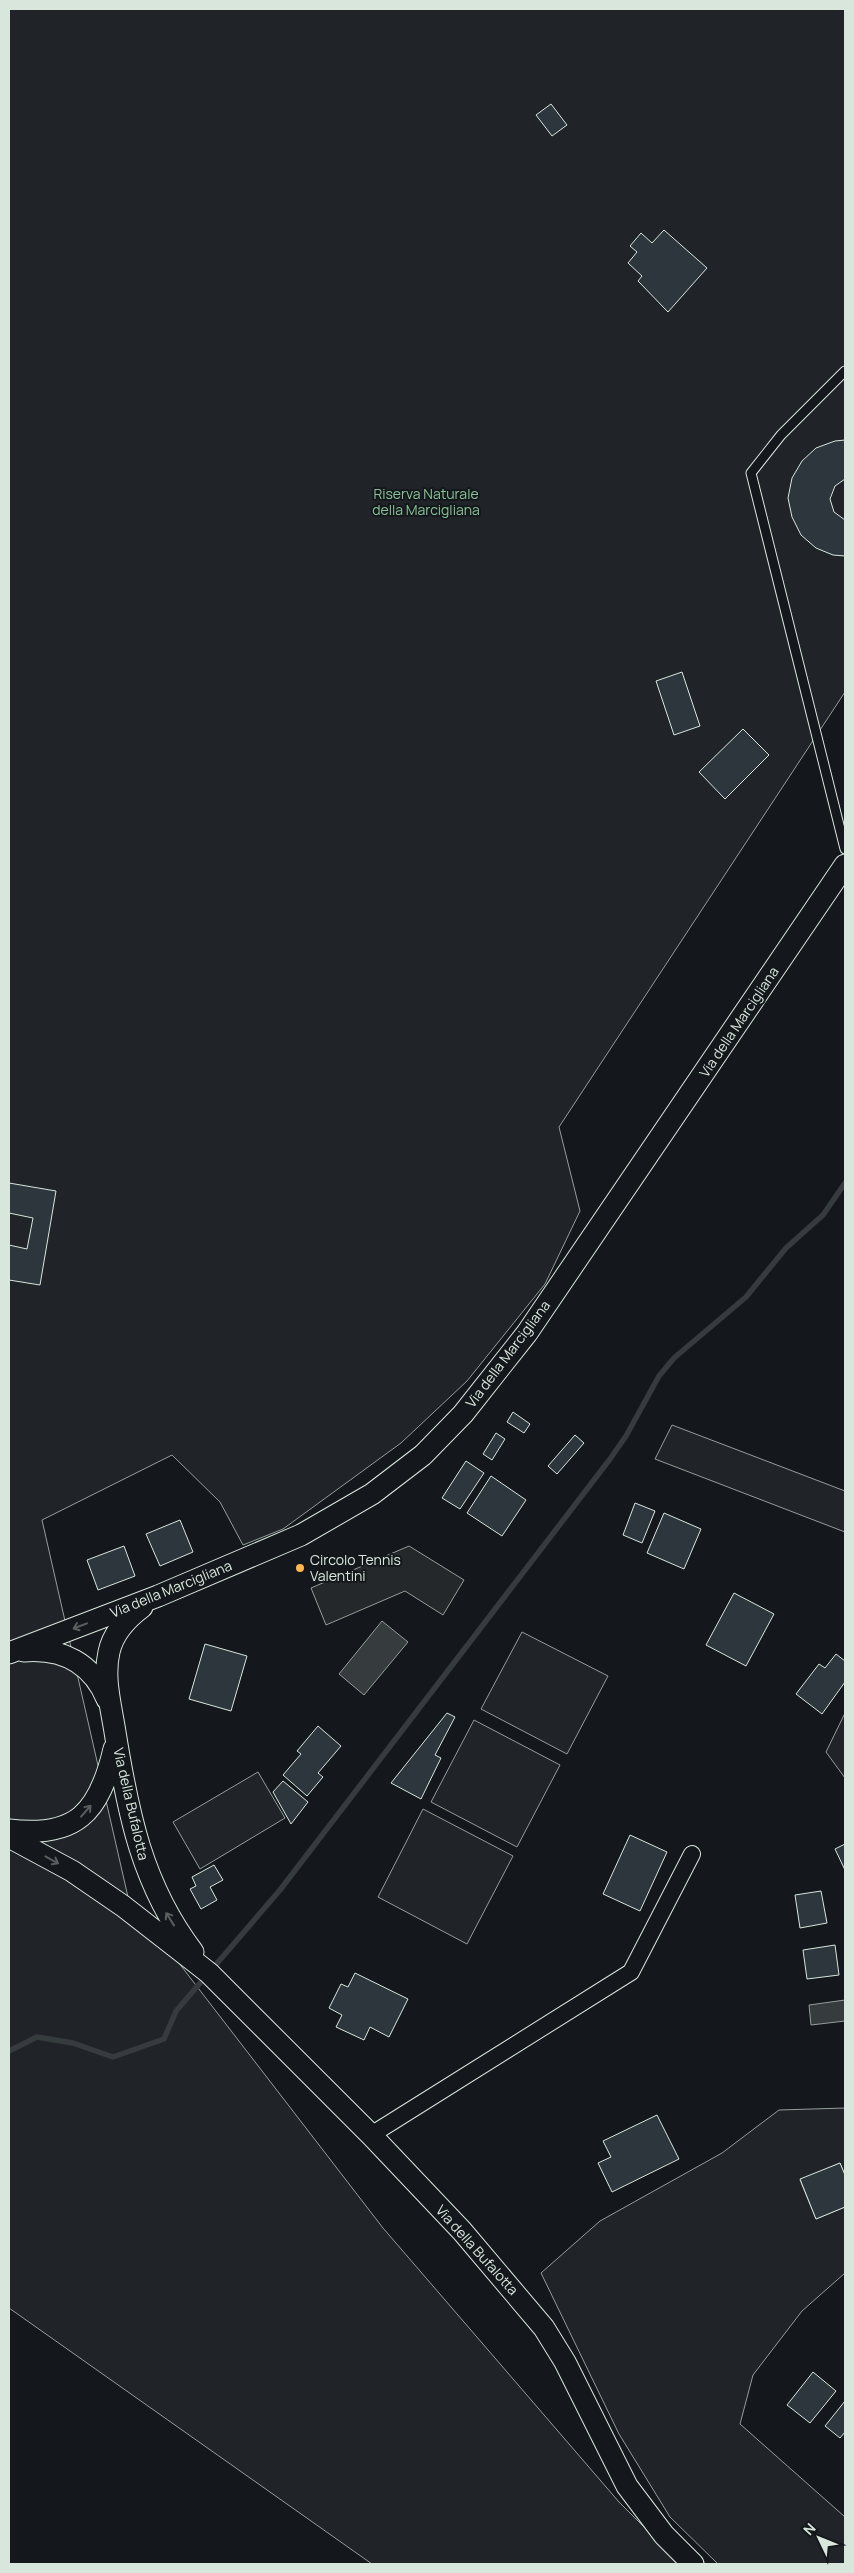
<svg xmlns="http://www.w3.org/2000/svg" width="854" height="2573" font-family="Manrope,sans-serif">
<rect width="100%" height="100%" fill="#14181c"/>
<path fill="#202428" stroke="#939e99" d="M9,9H845V692L559,1127L580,1211L545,1284L467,1381L401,1443L283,1529L243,1545L220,1502L172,1455L42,1520L128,1897L383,2228L619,2502L681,2564H372L9,2308Z
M672,1425L845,1491V1532L655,1459Z
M522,1632L608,1676L567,1754L481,1709Z
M845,1713V1778L826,1752Z
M474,1720L560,1765L517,1847L431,1802Z
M258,1772L285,1818L200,1869L173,1822Z
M423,1809L513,1856L467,1944L378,1897Z
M845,2108V2175L840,2163L800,2180L816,2219L845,2207V2273L802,2311L753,2375L740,2424L845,2517V2564H718L670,2517L619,2434L541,2273L600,2221L722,2153L779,2110Z"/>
<path fill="#24282b" stroke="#939e99" d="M409,1546L464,1580L443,1615L405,1591L326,1625L311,1588Z"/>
<path fill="#363b3e" stroke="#939e99" d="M382,1621L408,1642L364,1695L339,1674Z
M845,2000V2021L811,2025L809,2005Z"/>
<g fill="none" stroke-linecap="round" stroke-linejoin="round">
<path stroke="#363b3e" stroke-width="5.5" d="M9,2051L37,2037L73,2043L113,2057L164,2039L176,2011L280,1890L610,1459L626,1436L659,1376L674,1358L746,1297L786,1248L823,1215L845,1183"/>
</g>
<path fill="#2c363c" stroke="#d8e6dc" d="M551,104L567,125L552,136L536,115Z
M664,230L707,268L668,312L638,281L642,276L628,263L637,252L630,246L641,233L652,243Z
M845,440V479L835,486L830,499L834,512L845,520V556L833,555L816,548L801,535L792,517L788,498L792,478L802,461L816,448L835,441Z
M682,672L700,726L674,735L656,681Z
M743,729L769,755L725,799L699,772Z
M9,1183L56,1191L40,1285L9,1280V1245L27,1249L33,1218L9,1213Z
M513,1412L530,1424L524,1433L507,1422Z
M496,1433L505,1439L492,1460L483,1454Z
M575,1435L584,1443L557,1474L548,1466Z
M466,1461L484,1473L460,1509L442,1498Z
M491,1476L526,1500L502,1536L467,1513Z
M635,1503L655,1511L642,1543L623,1535Z
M664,1513L701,1529L684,1569L647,1553Z
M180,1520L193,1552L160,1566L146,1534Z
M124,1546L135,1576L98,1590L87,1560Z
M734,1593L774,1614L746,1666L706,1645Z
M205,1644L247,1656L231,1711L189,1699Z
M836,1654L845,1661V1682L822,1714L796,1694L819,1664L825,1668Z
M447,1713L455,1717L435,1755L441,1758L421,1799L391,1783Z
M318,1726L341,1746L318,1773L323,1777L307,1796L283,1775L301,1754L297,1751Z
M283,1781L308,1802L291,1824L273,1792Z
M630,1835L667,1852L640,1911L603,1894Z
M845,1844V1870L835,1849Z
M214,1865L223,1880L210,1887L217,1900L201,1909L190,1889L196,1886L192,1877Z
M821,1891L827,1923L800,1928L795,1895Z
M835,1945L839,1975L807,1979L803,1950Z
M355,1973L408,1999L389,2037L370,2027L364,2040L336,2027L342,2015L329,2008L341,1984L348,1987Z
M657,2115L679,2159L612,2192L598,2163L611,2157L603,2141Z
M840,2163L845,2175V2207L816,2219L800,2179Z
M813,2372L836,2391L810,2423L787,2405Z
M845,2401V2432L840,2438L825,2426Z"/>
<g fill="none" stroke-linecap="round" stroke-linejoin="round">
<defs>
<path id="service" d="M845,371L781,435L751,473L845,849"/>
<path id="minor" d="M371,2135L631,1972L692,1854"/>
<path id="tertiary" d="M142,1607C126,1619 113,1633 109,1652C103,1678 111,1706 115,1732C128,1813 142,1885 193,1952
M24,1651C62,1648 92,1663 107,1699
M9,1653L158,1596L301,1535L372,1494L423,1455L463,1414L527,1333L845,865
M9,1830C76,1838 99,1813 114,1749
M9,1837L72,1871L123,1906L209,1973L371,2135L462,2231L544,2328L565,2362L627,2486L664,2535L693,2564"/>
</defs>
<use href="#service" stroke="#d8e6dc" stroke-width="11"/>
<use href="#minor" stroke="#d8e6dc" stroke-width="18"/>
<use href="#tertiary" stroke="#d8e6dc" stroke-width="23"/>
<use href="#service" stroke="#14181c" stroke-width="9"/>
<use href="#minor" stroke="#14181c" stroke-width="16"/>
<use href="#tertiary" stroke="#14181c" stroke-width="21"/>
</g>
<defs><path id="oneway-shaft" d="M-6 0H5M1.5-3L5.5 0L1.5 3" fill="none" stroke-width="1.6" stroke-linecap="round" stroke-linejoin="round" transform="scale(1.25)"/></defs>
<g stroke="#59605f">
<use href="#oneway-shaft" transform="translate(80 1626) rotate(159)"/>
<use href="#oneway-shaft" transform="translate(86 1811) rotate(-49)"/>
<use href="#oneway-shaft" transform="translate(52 1860) rotate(29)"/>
<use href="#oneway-shaft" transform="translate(170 1919) rotate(-122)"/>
</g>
<circle fill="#ffb74d" stroke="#14181c" stroke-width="2" cx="300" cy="1568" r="5"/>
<g text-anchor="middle" stroke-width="4" stroke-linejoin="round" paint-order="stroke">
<g font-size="14" fill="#8ac095" stroke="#14181c">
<text x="426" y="499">Riserva Naturale<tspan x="426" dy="16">della Marcigliana</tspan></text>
</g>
<g font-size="14" fill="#d8e6dc" stroke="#14181c">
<text transform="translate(739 1022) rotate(-56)" y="5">Via della Marcigliana</text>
<text transform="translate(508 1354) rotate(-53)" y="5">Via della Marcigliana</text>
<text transform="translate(171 1589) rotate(-22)" y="5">Via della Marcigliana</text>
<text transform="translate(131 1804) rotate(77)" y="5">Via della Bufalotta</text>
<text transform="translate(477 2250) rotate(48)" y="5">Via della Bufalotta</text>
</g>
<g font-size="14" fill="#d8e6dc" stroke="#14181c" text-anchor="start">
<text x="310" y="1565">Circolo Tennis<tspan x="310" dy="16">Valentini</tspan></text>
</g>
</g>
<rect width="854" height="2573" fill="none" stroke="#d8e6dc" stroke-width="20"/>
<g transform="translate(819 2538) rotate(313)" stroke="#14181c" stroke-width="4" paint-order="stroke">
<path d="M0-4L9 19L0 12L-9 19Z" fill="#d8e6dc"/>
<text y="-8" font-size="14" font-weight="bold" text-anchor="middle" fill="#d8e6dc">N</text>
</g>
</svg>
